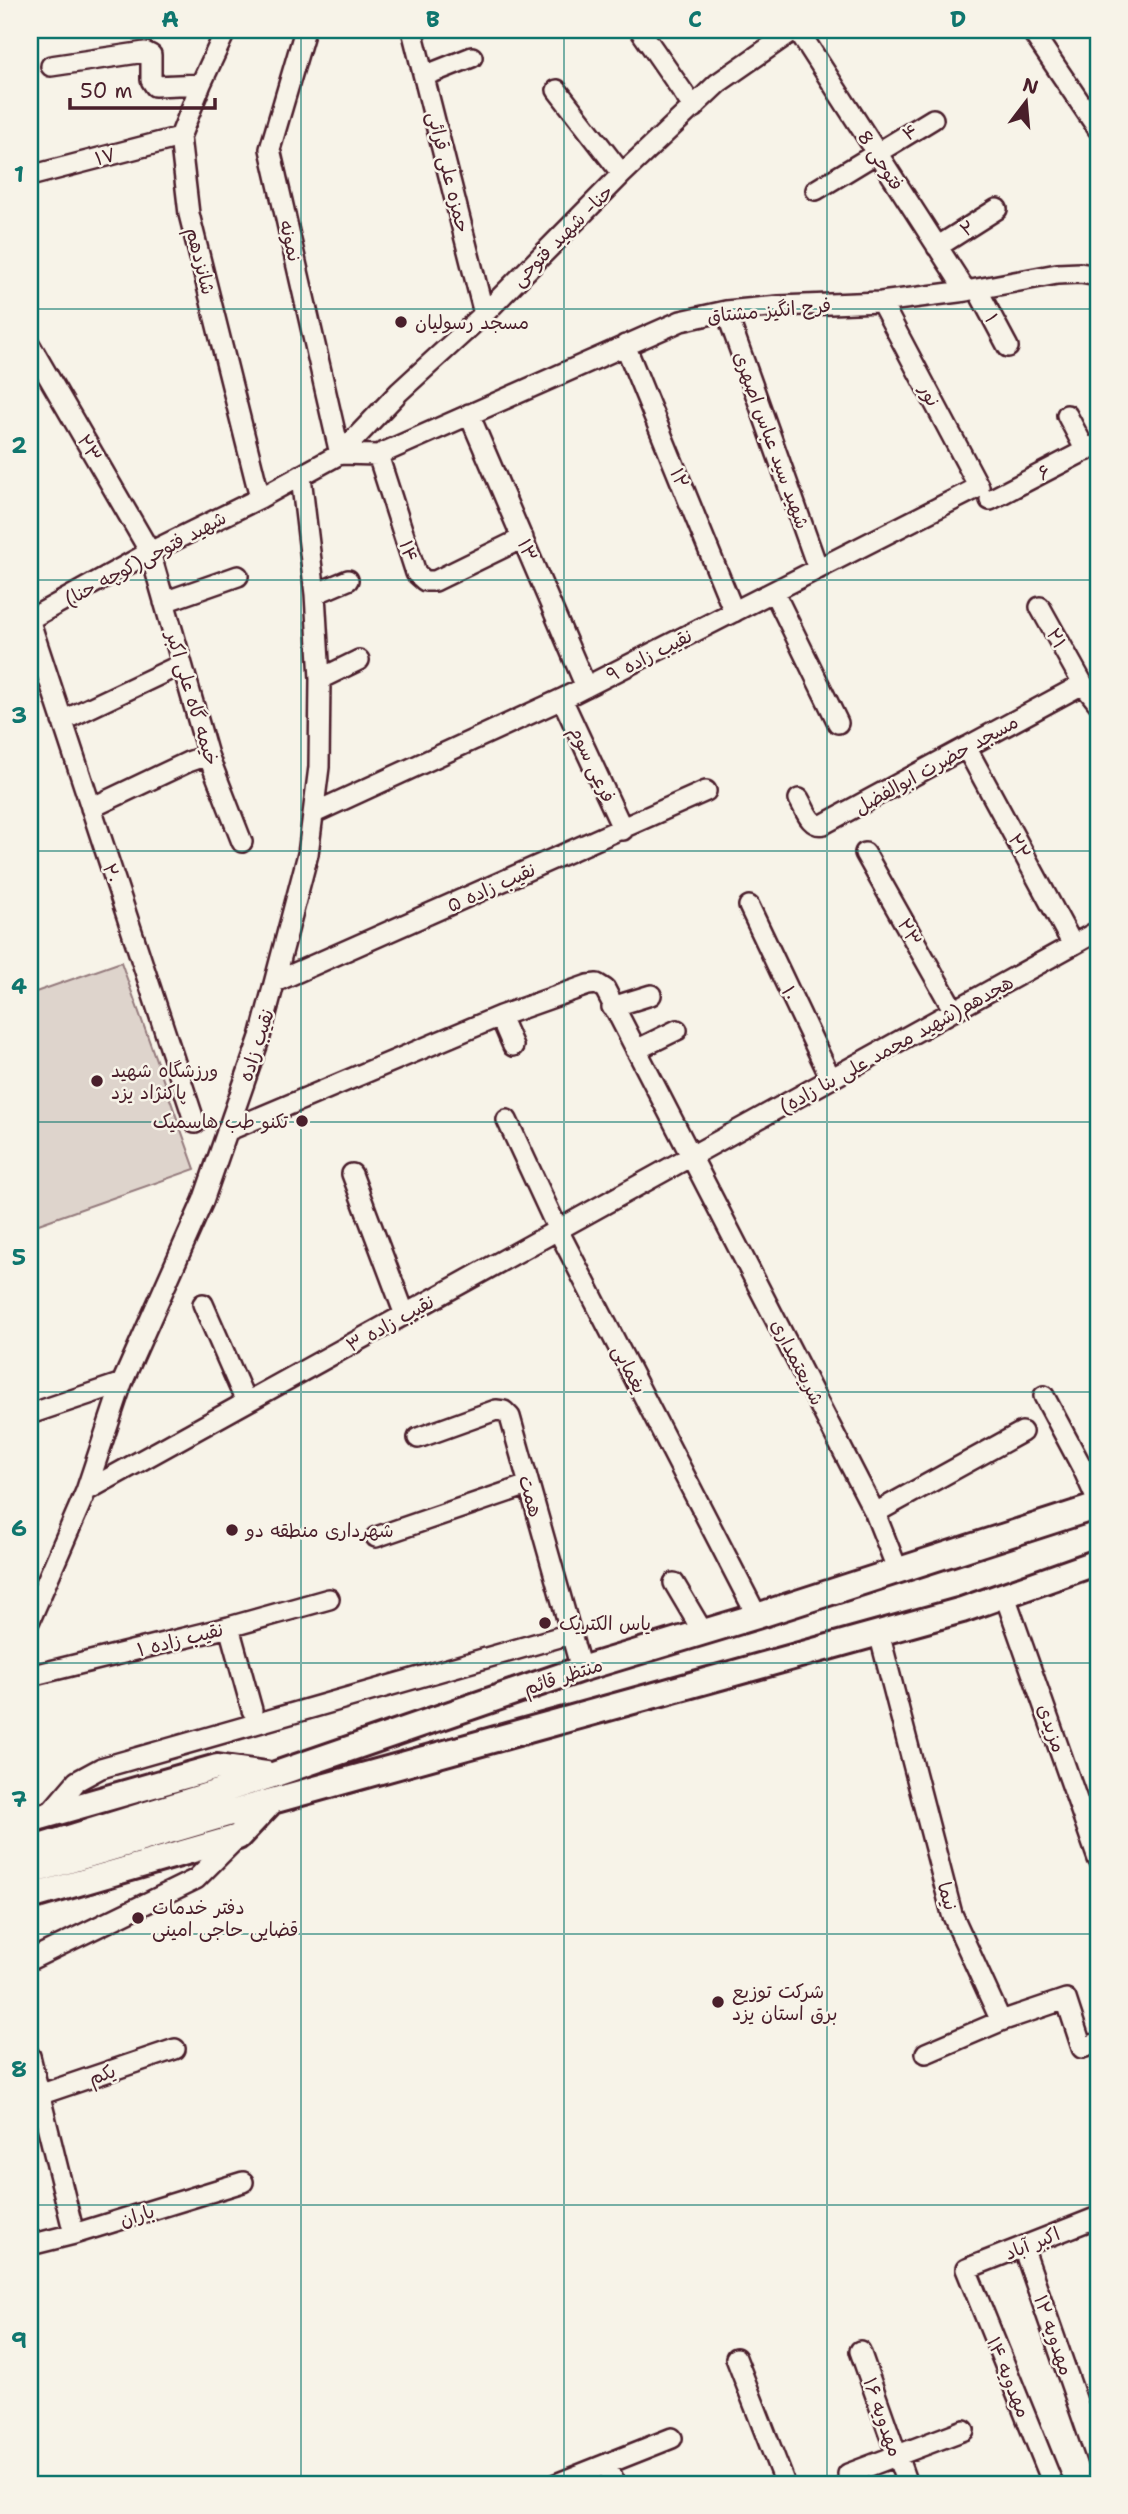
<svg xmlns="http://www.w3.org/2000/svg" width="1128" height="2514" font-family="'Shantell Sans','Playpen Sans Arabic',sans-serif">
<rect width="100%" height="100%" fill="#f7f3e8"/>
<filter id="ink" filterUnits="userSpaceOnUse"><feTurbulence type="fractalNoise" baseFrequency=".0143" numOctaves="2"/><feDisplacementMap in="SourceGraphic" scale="14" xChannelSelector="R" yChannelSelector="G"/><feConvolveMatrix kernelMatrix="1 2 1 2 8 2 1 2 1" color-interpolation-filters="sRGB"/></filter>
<g filter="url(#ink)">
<path fill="#ded4cc" stroke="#947a7c" stroke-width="2" d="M121,962L195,1169L30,1227V994Z"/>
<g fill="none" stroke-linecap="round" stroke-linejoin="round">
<defs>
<path id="minor" d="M226,30L201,84L180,137L189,214L260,498
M305,30L270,149L340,454
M412,30L484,314
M640,30L694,108
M798,30L966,291
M1031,30L1098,129
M51,66L145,52L151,55V80L155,86L201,84
M424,76L472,57
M557,90L622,174
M30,176L180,137
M816,190L933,119
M937,247L997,209
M977,289L1008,347
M726,311L818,569
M30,345L150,552L208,755L242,842
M625,345L734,612
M469,414L586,687
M1067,415L1086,451
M340,454L378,455L681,321L726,311L779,306L881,302L966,291L1057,274L1080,273L1098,276
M378,455L416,573L425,581H435L523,538
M990,500L1098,444
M774,592L838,723
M315,594L348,580
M164,602L238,576
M1040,607L1083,684L1098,703
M30,619L150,552L260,498L340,454L399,392L484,314L622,174L718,83L794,30
M30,622L195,1123
M320,679L359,660
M562,699L623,830
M62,721L182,664
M966,747L1073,945
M799,799C805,809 810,828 824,824L1083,684
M91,808L188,762L208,755
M314,813L562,699L979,487L881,302
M865,853L954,1011
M749,906L831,1079
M275,982L706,791
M612,1007L651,995
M500,1016L513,1046
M636,1050L677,1030
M507,1120L558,1230L757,1616
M227,1131L500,1016L588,985L597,984L605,989L875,1513L898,1571
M352,1174L405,1315
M203,1304L246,1402
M1044,1396L1084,1471L1098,1502
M30,1414L122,1383
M418,1438L496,1410L504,1411L510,1417L581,1669
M86,1491L1098,931
M875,1513L1022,1432
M376,1537L528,1485
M674,1583L703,1632
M1005,1596L1098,1859
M30,1620L86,1491L122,1383L203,1201L260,1037L308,854L319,767L320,679L315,594L301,477
M229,1627L252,1710
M879,1633L952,1914L1001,2021L1066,1999L1082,2048L1098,2043
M30,1676L229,1627L329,1599
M47,1816L77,1781L101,1768L570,1634
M30,1960L196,1879L238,1837
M926,2053L1001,2021
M30,2056L74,2234
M30,2098L175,2049
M30,2245L74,2234L243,2182
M1023,2247L1098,2462
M860,2351L907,2484
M736,2358L785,2484
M607,2464L615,2484
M848,2474L964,2430
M556,2484L672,2438
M1053,2484L966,2269L1098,2217"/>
<path id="major" d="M30,1820L217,1767L266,1774
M30,1850L273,1775L581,1669L757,1616L1098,1506
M30,1872L272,1801L962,1610L1098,1562
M30,1897L238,1837L271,1802"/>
</defs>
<use href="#minor" stroke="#4a1f2b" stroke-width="24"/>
<use href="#major" stroke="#4a1f2b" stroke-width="30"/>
<use href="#minor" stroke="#f7f3e8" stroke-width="19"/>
<use href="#major" stroke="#f7f3e8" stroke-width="24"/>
</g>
</g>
<path fill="none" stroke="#0f766e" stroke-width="2" stroke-opacity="0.55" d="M301,30V2484M564,30V2484M827,30V2484M30,309H1098M30,580H1098M30,851H1098M30,1122H1098M30,1392H1098M30,1663H1098M30,1934H1098M30,2205H1098"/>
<g fill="#4a1f2b" stroke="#f7f3e8" stroke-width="2.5">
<circle cx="401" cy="322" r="7"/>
<circle cx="97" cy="1081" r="7"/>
<circle cx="302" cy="1121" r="7"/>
<circle cx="232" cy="1530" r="7"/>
<circle cx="545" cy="1623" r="7"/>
<circle cx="138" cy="1918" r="7"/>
<circle cx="718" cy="2002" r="7"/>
</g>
<g text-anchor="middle" stroke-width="5" stroke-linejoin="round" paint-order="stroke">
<g font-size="19" fill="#4a1f2b" stroke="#f7f3e8">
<text transform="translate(910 132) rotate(-30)" y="7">۴</text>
<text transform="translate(105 156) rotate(-15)" y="7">۱۷</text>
<text transform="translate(881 160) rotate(57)" y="7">فتوحی 8</text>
<text transform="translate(449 172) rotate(76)" y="7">حمزه علی قرائی</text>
<text transform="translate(967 228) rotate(-32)" y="7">۲</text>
<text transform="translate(562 235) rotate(-45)" y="7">حنا- شهید فتوحی</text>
<text transform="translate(291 241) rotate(77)" y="7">نمونه</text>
<text transform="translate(201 261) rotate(76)" y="7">شانزدهم</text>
<text transform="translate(769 310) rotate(-5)" y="7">فرح انگیز مشتاق</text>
<text transform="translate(992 318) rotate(62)" y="7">۱</text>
<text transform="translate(930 395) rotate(62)" y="7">نور</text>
<text transform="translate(772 440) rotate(70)" y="7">شهید سید عباس اصهری</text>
<text transform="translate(90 448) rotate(60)" y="7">۲۳</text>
<text transform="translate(1044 472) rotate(-27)" y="7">۶</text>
<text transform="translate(680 478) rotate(68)" y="7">۱۲</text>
<text transform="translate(528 550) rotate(67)" y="7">۱۳</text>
<text transform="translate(409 551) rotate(72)" y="7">۱۴</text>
<text transform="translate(145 558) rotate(-28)" y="7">(کوچه حنا)شهید فتوحی</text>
<text transform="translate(1057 638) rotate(61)" y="7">۲۱</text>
<text transform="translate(649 655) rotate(-27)" y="7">نقیب زاده ۹</text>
<text transform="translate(193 698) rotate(73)" y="7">خیمه گاه علی اکبر</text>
<text transform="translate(593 764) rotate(65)" y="7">فرعی سوم</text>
<text transform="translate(936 764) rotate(-29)" y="7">مسجد حضرت ابوالفضل</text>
<text transform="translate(1020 846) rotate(62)" y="7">۲۲</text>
<text transform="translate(112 873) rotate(72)" y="7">۲۰</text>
<text transform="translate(491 887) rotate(-24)" y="7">نقیب زاده ۵</text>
<text transform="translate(910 932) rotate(61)" y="7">۲۳</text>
<text transform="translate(790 993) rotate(65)" y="7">۱۰</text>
<text transform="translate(896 1044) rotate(-29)" y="7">هجدهم(شهید محمد علی بنا زاده)</text>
<text transform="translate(256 1045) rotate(-72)" y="7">نقیب زاده</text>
<text transform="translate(390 1323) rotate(-29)" y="7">نقیب زاده ۳</text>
<text transform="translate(798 1362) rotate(63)" y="7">شریعتمداری</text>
<text transform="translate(630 1369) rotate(63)" y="7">یغمایی</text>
<text transform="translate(531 1496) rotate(74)" y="7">همت</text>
<text transform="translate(180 1639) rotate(-14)" y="7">نقیب زاده ۱</text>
<text transform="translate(563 1676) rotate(-18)" y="7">منتظر قائم</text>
<text transform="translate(1052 1728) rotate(71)" y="7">مزیدی</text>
<text transform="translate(948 1896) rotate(74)" y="7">نیما</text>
<text transform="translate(102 2074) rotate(-19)" y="7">یکم</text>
<text transform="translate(137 2215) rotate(-17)" y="7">باران</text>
<text transform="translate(1032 2243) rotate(-22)" y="7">اکبر آباد</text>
<text transform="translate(1054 2335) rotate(71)" y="7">مهدویه ۱۲</text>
<text transform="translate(1009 2377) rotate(68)" y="7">مهدویه ۱۴</text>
<text transform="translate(883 2417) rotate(71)" y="7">مهدویه ۱۶</text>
</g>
<g font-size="19" fill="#4a1f2b" stroke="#f7f3e8" text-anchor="start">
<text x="415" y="329">مسجد رسولیان</text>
<text x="111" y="1077">ورزشگاه شهید<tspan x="111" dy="22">پاکنژاد یزد</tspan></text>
<text x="288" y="1128" text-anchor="end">تکنو طب هاسمیک</text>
<text x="246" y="1537">شهرداری منطقه دو</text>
<text x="559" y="1630">یاس الکتریک</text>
<text x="152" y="1914">دفتر خدمات<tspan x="152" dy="22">قضایی حاجی امینی</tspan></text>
<text x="732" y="1998">شرکت توزیع<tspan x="732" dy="22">برق استان یزد</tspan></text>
</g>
</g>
<rect width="1128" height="2514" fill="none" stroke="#f7f3e8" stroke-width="77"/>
<g transform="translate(1026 102) rotate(16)" stroke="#f7f3e8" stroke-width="5" paint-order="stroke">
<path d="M0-5L12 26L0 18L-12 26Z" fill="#4a1f2b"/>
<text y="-10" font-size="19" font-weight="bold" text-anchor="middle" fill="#4a1f2b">N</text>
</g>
<path d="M70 98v10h145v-10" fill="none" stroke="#4a1f2b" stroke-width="3.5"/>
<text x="80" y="98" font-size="21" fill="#4a1f2b" stroke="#f7f3e8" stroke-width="5" paint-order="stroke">50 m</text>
<rect x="38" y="38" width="1052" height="2438" fill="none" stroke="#0f766e" stroke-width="2.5"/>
<g font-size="23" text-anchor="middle" font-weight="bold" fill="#0f766e">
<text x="170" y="27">A</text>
<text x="433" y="27">B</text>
<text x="695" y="27">C</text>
<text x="958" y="27">D</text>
<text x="19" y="182">1</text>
<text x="19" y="453">2</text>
<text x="19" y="723">3</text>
<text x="19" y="994">4</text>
<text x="19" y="1265">5</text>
<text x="19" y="1536">6</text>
<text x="19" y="1807">7</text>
<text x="19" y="2077">8</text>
<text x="19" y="2348">9</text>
</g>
</svg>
